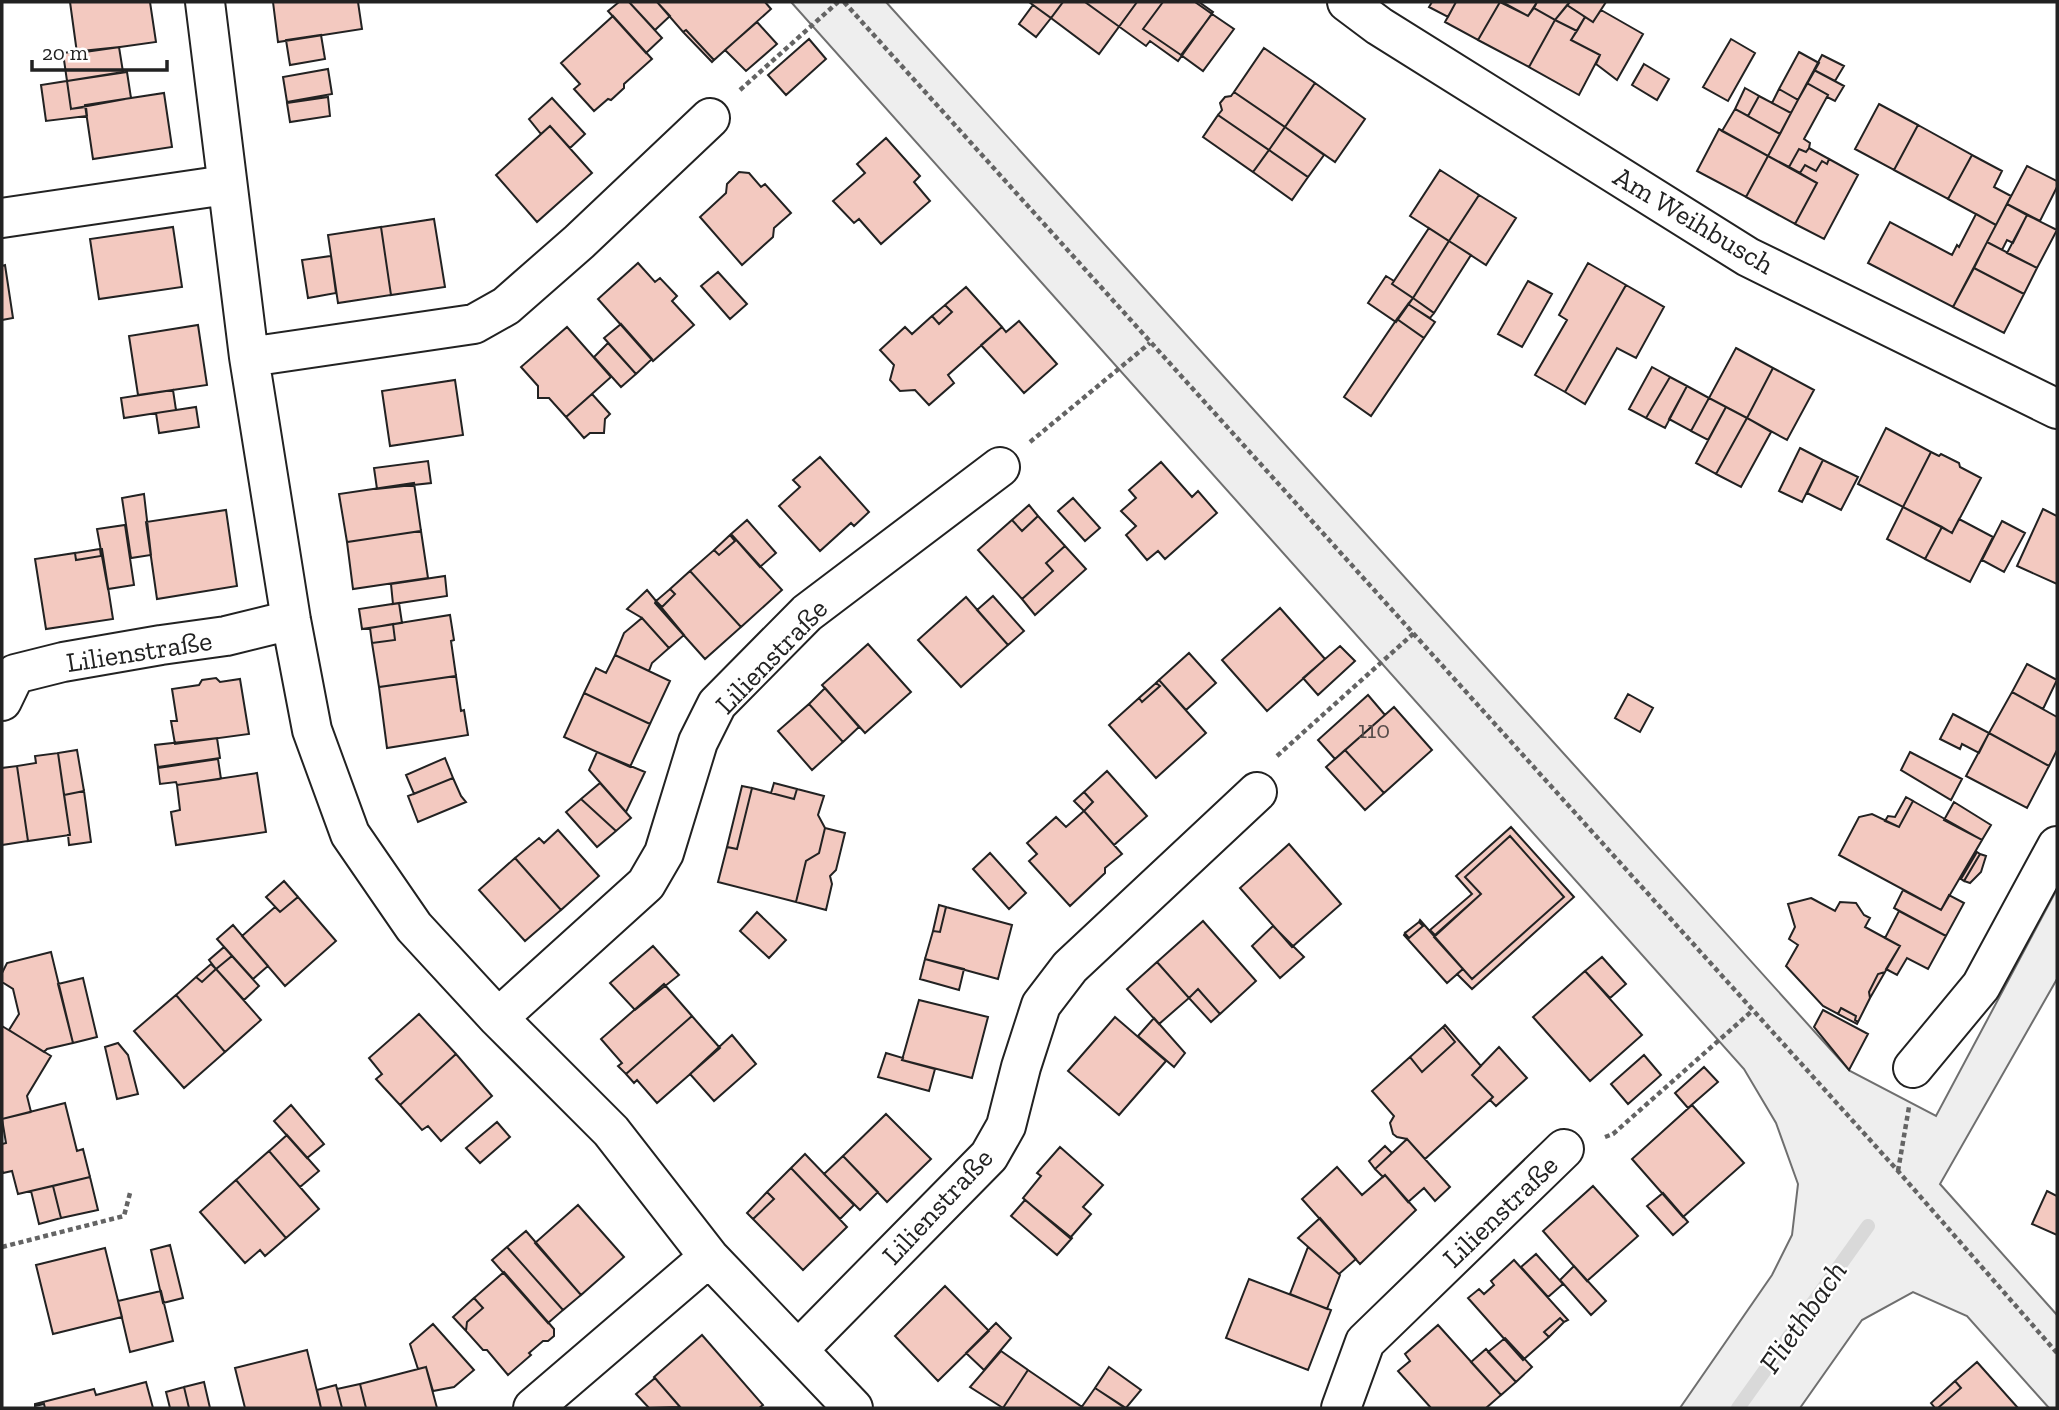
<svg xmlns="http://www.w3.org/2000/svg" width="2059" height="1410" font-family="'Zilla Slab',serif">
<rect width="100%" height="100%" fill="#fff"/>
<path fill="#eee" stroke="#6f6f6f" stroke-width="2" d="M791,2H886L1850,1071L1936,1116L2057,889V979L1940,1184L2057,1315V1408H2049L1967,1316L1913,1292L1862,1320L1800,1408H1680L1772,1275L1792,1235L1798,1184L1776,1123L1744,1069Z"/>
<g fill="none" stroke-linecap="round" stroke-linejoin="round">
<path stroke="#d9d9d9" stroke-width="14" d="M1738,1408L1868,1226"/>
</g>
<path fill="#f3c9c0" stroke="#222" stroke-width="2" d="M70,2H150L156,42L77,53Z
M273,2H358L362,29L278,42Z
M619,2H629L662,38L646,53L608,11Z
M629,2H657L670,16L655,30Z
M657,2H765L771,9L714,60L686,30L683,32Z
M1029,2H1063L1051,18Z
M1063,2H1137L1099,54L1051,18Z
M1085,2H1199L1213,12L1178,61L1150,41L1146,46Z
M1163,2H1195L1212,14L1181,55L1143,29Z
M1432,2H1456L1448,17L1429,7Z
M1456,2H1500L1478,40L1445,22Z
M1500,2L1528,16L1534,8L1555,20L1529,67L1478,40Z
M1502,2H1537L1528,16Z
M1537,2H1570L1555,20L1534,8Z
M1570,2H1606L1593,22L1567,5Z
M1033,5L1051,18L1036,37L1019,24Z
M1567,5L1585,17L1577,31L1555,20Z
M1601,10L1643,34L1617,80L1596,64L1600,55L1571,40L1585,17L1593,22Z
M1212,14L1234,29L1203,71L1181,55Z
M613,16L652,59L624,84V88L611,100L608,99L594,111L574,89L580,84L561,63Z
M1555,20L1577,31L1571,40L1600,55L1579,95L1529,67Z
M757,22L777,44L746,71L725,50Z
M686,30L714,60L712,62L683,32Z
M321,35L325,59L290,65L286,40Z
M809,39L826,59L786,95L768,75Z
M1731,39L1755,53L1728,101L1703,87Z
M119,47L123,72L67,81L63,53Z
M1264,48L1315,83L1285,127L1234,92Z
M1799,52L1819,63L1798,100L1779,89Z
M1822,55L1844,66L1835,81L1814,70Z
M1644,64L1669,79L1657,100L1632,85Z
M328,69L332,94L287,102L283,77Z
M1814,70L1844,86L1835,101L1827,97L1828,95L1807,83Z
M127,72L131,98L71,109L67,81Z
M67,81L71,109L86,107L87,116L46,121L41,85Z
M1315,83L1365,119L1335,162L1285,127Z
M1807,83L1828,95L1804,139L1810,143L1809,148L1806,152L1799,149L1789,167L1768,156Z
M1745,88L1759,96L1748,116L1735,109Z
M1779,89L1798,100L1791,113L1772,103Z
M1234,92L1285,127L1269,150L1218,115L1222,110L1220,103L1225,97L1231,96Z
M164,93L172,147L93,159L85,105Z
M1759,96L1791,113L1780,134L1748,116Z
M328,97L330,116L290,122L287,103Z
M552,98L585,134L570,148L550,126L541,134L529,119Z
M1879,104L1918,125L1894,170L1855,149Z
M1735,109L1780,134L1768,156L1722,131Z
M1218,115L1269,150L1253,172L1203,137Z
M1918,125L1972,155L1948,199L1894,170Z
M550,126L592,173L537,222L496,175Z
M1285,127L1324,155L1308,177L1269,150Z
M1719,129L1768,156L1746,197L1697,171Z
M886,138L920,176L914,182L930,201L881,244L859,219L854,223L833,201L865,173L857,164Z
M1809,148L1829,159L1827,164L1822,161L1816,171L1805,165L1800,173L1789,167L1799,149L1806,152Z
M1269,150L1308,177L1292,200L1253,172Z
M1972,155L2002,171L1994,187L2011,196L1996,225L1948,199Z
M1768,156L1817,183L1795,224L1746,197Z
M1829,159L1858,175L1824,239L1795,224L1817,183L1800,173L1805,165L1816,171L1822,161L1827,164Z
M2027,166L2057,181V187L2040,221L2007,204Z
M1440,170L1479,195L1449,241L1410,216Z
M739,172L749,173L761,187L765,184L791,213L774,228L773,237L742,265L700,217L726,193L727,184Z
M1479,195L1516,218L1486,265L1449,241Z
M2007,204L2027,215L2013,243L2007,240L2002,250L1987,242Z
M1976,214L1996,225L1953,307L1868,263L1890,222L1952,255L1957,245L1959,247Z
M2027,215L2057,230L2037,268L2007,253Z
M434,219L445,287L391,295L381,227Z
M173,227L182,287L99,299L90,239Z
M381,227L391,295L338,303L328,235Z
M1429,228L1449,241L1413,298L1392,284Z
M1449,241L1471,255L1434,313L1413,298Z
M1987,242L2037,268L2024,294L1974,268Z
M331,256L336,293L308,298L302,260Z
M638,263L655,282L660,278L677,296L672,301L694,325L653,361L598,299Z
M1588,263L1626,285L1565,392L1535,375L1567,320L1559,315Z
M5,265L13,318L2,320V266Z
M1974,268L2024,294L2004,333L1953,307Z
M718,272L747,304L730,319L701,286Z
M1386,276L1394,281L1392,284L1413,298L1396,322L1368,303Z
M1528,281L1552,294L1522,347L1498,334Z
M1626,285L1664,307L1636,358L1617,348L1585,404L1565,392Z
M966,287L1002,327L948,375L954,383L929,405L915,390L900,391L890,380L894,365L880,350L905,327L912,334L932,316L939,324L952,312L945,305Z
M1413,298L1434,313L1430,318L1408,304Z
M1408,304L1435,322L1424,338L1397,319Z
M945,305L952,312L939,324L932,316Z
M1397,319L1424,338L1371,416L1344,397Z
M1019,321L1057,364L1024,393L981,345L1002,327L1006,332Z
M621,324L652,359L636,374L604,338Z
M198,325L207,385L138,395L129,336Z
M567,327L611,377L566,417L549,398H538V386L521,367Z
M608,343L636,374L621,387L594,357Z
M1736,348L1773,368L1747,418L1709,398Z
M1652,367L1670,377L1646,418L1629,409Z
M1773,368L1814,390L1787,440L1747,418Z
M1670,377L1687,386L1665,428L1646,418Z
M455,380L463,435L390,446L382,391Z
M1687,386L1709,398L1691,431L1669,419Z
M173,390L176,410L124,418L121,398Z
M592,394L610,414L605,419L604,433H590L584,438L566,417Z
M1709,398L1726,407L1708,440L1691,431Z
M196,407L199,427L159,433L156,413Z
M1726,407L1747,418L1716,474L1696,463Z
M1747,418L1771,432L1741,487L1716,474Z
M1886,428L1931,452L1903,507L1858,484Z
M1800,448L1823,460L1802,502L1779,491Z
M1931,452L1939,456L1941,454L1959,463L1960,467L1981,478L1952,533L1903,507Z
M820,457L869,512L854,526L851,523L820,551L779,506L800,487L793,480Z
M1823,460L1858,477L1841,510L1807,493Z
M428,461L431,483L377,489L374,468Z
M1161,462L1192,497L1198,491L1217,513L1165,559L1158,551L1147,560L1126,535L1136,526L1121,511L1136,498L1129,490Z
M414,483L421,531L347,542L339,494Z
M144,494L151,555L131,558L122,498Z
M1073,498L1100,528L1085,541L1058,511Z
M1029,505L1038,516L1022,531L1012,520Z
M1903,507L1942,527L1925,559L1887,539Z
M2043,509L2057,516V584L2017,566Z
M226,510L237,586L157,599L146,522Z
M1038,516L1065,546L1046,563L1053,571L1022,599L978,550L1012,520L1022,531Z
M1959,519L1993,537L1970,582L1925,559L1942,527L1952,533Z
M747,520L776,553L760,567L731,534Z
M2002,521L2025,533L2004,572L1982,560Z
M125,525L134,585L108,589L97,529Z
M421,531L428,578L353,589L347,542Z
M731,534L782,590L741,627L690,571L714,550L719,555L735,541Z
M730,535L735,541L719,555L714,550Z
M1065,546L1086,569L1035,615L1022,599L1053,571L1046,563Z
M100,549H102L113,619L46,629L35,559L75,553L76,560L101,556Z
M100,549L101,556L76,560L75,553Z
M690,571L741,627L705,659L655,603L656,601L662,607L675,594L670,589Z
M445,576L447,596L393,604L391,584Z
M670,589L675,594L662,607L656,601Z
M647,590L684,635L669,648L642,618L627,609Z
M993,596L1024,631L1008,645L977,610Z
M966,597L1008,645L961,687L918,640Z
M399,603L402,623L362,629L359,609Z
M1280,608L1325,659L1267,711L1222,660Z
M450,615L454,640L451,641L456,676L379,687L372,643L395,640L393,624Z
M642,618L669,648L652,663L649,671L615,655L624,633Z
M393,624L395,640L372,643L370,628Z
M868,644L911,692L865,733L822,685Z
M1340,646L1355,661L1318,695L1303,678Z
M1189,653L1216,683L1186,710L1159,680Z
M615,655L670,681L650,724L584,693L596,668L606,673Z
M2027,664L2057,680L2043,709L2012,692Z
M456,676L461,711L464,710L468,735L387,748L379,687Z
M216,678L220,682L240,679L249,734L175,744L171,721H177L172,689L199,685L202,680Z
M1159,680L1206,733L1156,778L1109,725L1139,698L1142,702L1160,686L1156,683Z
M1156,683L1160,686L1142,702L1139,698Z
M825,688L859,727L843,742L809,704Z
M2012,692L2057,717V750L2049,766L1989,733Z
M584,693L650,724L630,767L564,737Z
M1628,694L1653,708L1640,732L1615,718Z
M1368,695L1385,715L1335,759L1318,740Z
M809,704L843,742L812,770L778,731Z
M1394,707L1432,750L1384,793L1345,750Z
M1953,714L1989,733L1979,753L1962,744L1960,749L1940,739Z
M1989,733L2049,766L2027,808L1966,776Z
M217,738L220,758L158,767L155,745Z
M77,750L84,791L64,795L58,753Z
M1345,750L1384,793L1365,810L1326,767Z
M597,752L645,772L626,812L589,770Z
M1910,752L1962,779L1951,800L1901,770Z
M58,753L70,835L28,841L17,766L36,763L35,756Z
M445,758L453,778L414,794L406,775Z
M218,759L221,779L177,785L176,782L160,784L158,768Z
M17,766L28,841L2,845V768Z
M1107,771L1147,816L1114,845L1084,811L1093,802L1084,792Z
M257,773L266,832L176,845L171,812L180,810L177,785Z
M453,778L461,796L466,802L418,822L408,796Z
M600,783L631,818L616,831L581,799Z
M774,783L797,789L794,799L771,793Z
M742,786L752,788L737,849L727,847Z
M752,788L794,799L797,789L824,796L818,815L825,828L819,853L806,861L796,902L718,882L727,847L737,849Z
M84,791L91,842L69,845L68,835H70L64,795Z
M1084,792L1093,802L1084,811L1074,801Z
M1906,797L1913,801L1899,827L1885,821L1888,816L1895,817Z
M581,799L616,831L597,847L566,812Z
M1913,801L1982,840L1941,910L1839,855L1859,817L1872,814L1899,827Z
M1954,802L1991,825L1982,840L1944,820Z
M1084,811L1122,854L1105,868V873L1070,906L1029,861L1037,854L1027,843L1056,817L1066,827Z
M1511,827L1574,897L1472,989L1457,974L1463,969L1472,979L1564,897L1510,836L1465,877L1481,894L1435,935L1430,930L1472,894L1456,876Z
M825,828L845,833L836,870L830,876L832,884L826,910L796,902L806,861L819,853Z
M558,830L599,876L561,910L515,858L539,838L544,843Z
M1510,836L1564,897L1472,979L1434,937L1481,894L1465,877Z
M1289,844L1341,904L1292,947L1240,888Z
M1977,852L1980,854L1964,881L1961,879Z
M990,853L1026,893L1009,909L973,869Z
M1980,854L1986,856L1981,872L1970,883L1964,881Z
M515,858L561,910L525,941L479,890Z
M284,881L298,897L280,912L266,897Z
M1903,890L1941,910L1949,895L1964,903L1946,936L1894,908Z
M298,897L336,941L285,986L242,936L275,907L280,912Z
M1811,898L1835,911L1840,902L1856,903L1864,915L1870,918L1865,927L1900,946L1885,972L1878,974L1869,992L1870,998L1858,1022L1855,1020L1856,1016L1841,1008L1838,1014L1823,1006L1786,966L1798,945L1789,939L1795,927L1788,904Z
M939,905L946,907L940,932L933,931Z
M946,907L1012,925L998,979L925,959L933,931L940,932Z
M1899,911L1946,936L1928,969L1907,958L1897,975L1886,969L1900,946L1885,938Z
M757,912L786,940L769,958L740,931Z
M1420,920L1463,969L1447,983L1404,935L1405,933L1409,938L1423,926L1419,922Z
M1203,921L1256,981L1220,1014L1198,989L1189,998L1157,962Z
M1419,922L1423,926L1409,938L1405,933Z
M233,925L268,966L253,979L217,939Z
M1273,926L1304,957L1280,978L1252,946Z
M653,946L679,975L635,1010L610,983Z
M224,947L232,956L216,969L209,960Z
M51,952L73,1043L47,1049L44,1052L9,1030L19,1014L13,989L2,982V973L7,963Z
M232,956L259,986L244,1000L216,969Z
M1602,957L1626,984L1610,998L1585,971Z
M925,959L964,969L959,990L920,979Z
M1157,962L1189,998L1159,1024L1127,989Z
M211,964L216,969L202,982L196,977Z
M216,969L261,1020L225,1052L176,995L196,977L202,982Z
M1585,971L1642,1035L1590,1081L1533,1017Z
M1885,972L1870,998L1869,992L1878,974Z
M83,978L97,1037L73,1043L58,984Z
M664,984L692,1016L626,1074L618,1066L622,1063L601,1039Z
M1198,989L1220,1014L1211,1022L1189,998Z
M176,995L225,1052L184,1088L134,1031Z
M919,1000L988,1017L972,1078L902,1060Z
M1841,1008L1856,1016L1855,1020L1858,1022L1857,1024L1838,1014Z
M1823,1010L1868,1034L1849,1070L1814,1027Z
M419,1014L456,1054L400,1105L376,1079L382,1074L369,1058Z
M692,1016L720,1048L657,1103L637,1080L634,1083L626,1074Z
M1115,1017L1166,1061L1119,1115L1068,1071Z
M1154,1018L1185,1053L1174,1067L1138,1036Z
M1445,1025L1481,1066L1472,1075L1493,1097L1425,1159L1407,1139L1397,1137L1393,1134L1390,1123L1394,1116L1372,1091L1410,1057L1422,1072L1455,1042L1443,1027Z
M2,1026L51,1056L27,1096L31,1112L2,1119Z
M1443,1027L1455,1042L1422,1072L1410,1057Z
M732,1035L756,1064L714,1101L690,1074Z
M118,1043L128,1055L138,1094L117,1099L105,1047Z
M1499,1047L1527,1078L1496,1106L1490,1100L1493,1097L1472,1075Z
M886,1053L903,1058L902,1060L935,1069L929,1091L878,1077Z
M456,1054L492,1096L441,1141L428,1126L422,1130L400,1105Z
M1644,1055L1661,1075L1628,1104L1611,1084Z
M1704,1067L1718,1082L1688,1108L1675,1093Z
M65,1103L77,1151L83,1149L90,1177L18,1194L12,1171L3,1173L2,1170V1144L6,1143L2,1119Z
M291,1105L324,1144L307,1158L274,1121Z
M1692,1105L1744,1163L1683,1217L1632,1159Z
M886,1114L931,1159L887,1202L843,1156Z
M497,1122L510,1137L480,1163L466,1148Z
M287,1135L319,1171L300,1187L269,1151Z
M1407,1139L1450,1187L1435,1201L1424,1188L1408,1202L1385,1175L1383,1177L1375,1169Z
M1385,1146L1392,1153L1375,1169L1369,1161Z
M1060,1147L1103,1185L1083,1207L1091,1214L1070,1238L1023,1198L1041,1176L1037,1173Z
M269,1151L319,1209L286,1238L236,1180Z
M805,1154L854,1205L840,1219L791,1168Z
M843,1156L878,1192L860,1210L824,1174Z
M1337,1167L1362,1195L1385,1175L1416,1210L1360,1264L1302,1199Z
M791,1168L847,1227L803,1270L753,1219L774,1199L767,1192Z
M90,1177L98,1210L61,1218L53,1186Z
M236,1180L286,1238L265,1256L260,1250L245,1263L200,1212Z
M53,1186L61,1218L39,1224L31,1191Z
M1593,1186L1638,1236L1587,1281L1543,1231Z
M2047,1191L2057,1196V1235L2032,1224Z
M767,1192L774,1199L753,1219L747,1213Z
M1663,1193L1688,1222L1673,1235L1647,1206Z
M1025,1200L1072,1238L1057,1255L1011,1216Z
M578,1205L624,1257L581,1295L535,1243Z
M1320,1218L1356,1259L1339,1274L1298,1238Z
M526,1231L581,1295L563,1310L507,1247Z
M170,1245L183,1298L163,1303L151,1250Z
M507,1247L563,1310L548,1323L492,1260Z
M1308,1247L1340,1275L1327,1309L1290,1294Z
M105,1248L122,1317L53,1334L36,1265Z
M1536,1254L1563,1284L1548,1297L1521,1267Z
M1514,1260L1568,1320L1564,1322L1560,1318L1544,1332L1549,1337L1523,1360L1468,1298L1479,1289L1484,1294L1494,1285L1491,1281Z
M1574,1266L1606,1301L1591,1315L1560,1280Z
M504,1272L554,1329V1336L548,1341H543L529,1353L531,1355L508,1375L487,1350H483L466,1331L467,1322L483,1308L474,1298Z
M1249,1279L1331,1310L1308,1370L1226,1338Z
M945,1286L989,1331L938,1381L895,1336Z
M161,1291L173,1341L130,1352L118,1301Z
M474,1298L483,1308L467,1322L466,1331L453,1317Z
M1560,1318L1564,1322L1549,1337L1544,1332Z
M996,1323L1011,1338L984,1370L966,1353Z
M433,1324L474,1370L454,1387L433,1391L426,1367L418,1369L410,1344Z
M1438,1325L1501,1395L1486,1408H1431L1398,1371L1410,1361L1405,1354Z
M702,1335L763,1405L759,1408H681L654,1377Z
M1505,1338L1532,1367L1516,1382L1488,1352Z
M1486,1349L1516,1382L1501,1395L1471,1362Z
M307,1350L321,1408H245L235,1368Z
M1001,1351L1028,1370L1003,1408L970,1387Z
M1977,1362L2018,1408H1938L1961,1388L1955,1381Z
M426,1367L437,1408H366L360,1384Z
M1109,1367L1141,1390L1126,1408L1095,1388Z
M1028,1370L1082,1407L1081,1408H1003Z
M655,1378L680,1407L649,1408L636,1394Z
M1955,1381L1961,1388L1938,1408H1935L1931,1403Z
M146,1382L153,1408H45L44,1404L35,1406V1404L94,1389L96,1395Z
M204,1382L210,1408H189L184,1387Z
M360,1384L366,1408H342L337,1389Z
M336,1385L342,1408H321L317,1390Z
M184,1387L189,1408H170L166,1392Z
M1095,1388L1125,1408H1081Z"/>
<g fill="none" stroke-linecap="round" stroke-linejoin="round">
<defs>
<path id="minor" d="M205,2L249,357L291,620L312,730L350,834L414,927L498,1018L611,1131L709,1257L853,1408
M1347,2L1379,26L1748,257L2057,409
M2,218L226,185
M249,357L474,324L506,306L579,242L710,118
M2,701L15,674L63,662L161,645L226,636L291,620
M498,1018L646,884L664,853L698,742L717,704L807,613L1000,467
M1913,1068L1981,986L2057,846
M798,1350L989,1156L1006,1126L1021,1067L1041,1005L1070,967L1257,792
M533,1408L709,1257
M1341,1408L1365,1342L1564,1149"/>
</defs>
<use href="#minor" stroke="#222" stroke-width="42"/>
<path stroke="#646464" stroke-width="4.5" stroke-dasharray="5 3.5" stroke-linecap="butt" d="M844,2L1898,1171L2057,1353
M740,90L838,2
M1030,442L1150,343
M1277,756L1414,633
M1605,1137L1613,1134L1752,1011
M1898,1171L1909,1107
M2,1247L124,1216L130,1193"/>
<use href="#minor" stroke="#fff" stroke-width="38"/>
</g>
<g text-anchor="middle" stroke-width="5" stroke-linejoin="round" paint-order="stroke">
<g font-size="24" fill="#564c4a">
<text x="1374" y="738">110</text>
</g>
<g font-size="28" fill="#222" stroke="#fff">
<text transform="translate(1694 220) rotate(31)" y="10">Am Weihbusch</text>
<text transform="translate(139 651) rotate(-9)" y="10">Lilienstraße</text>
<text transform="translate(771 656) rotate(-46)" y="10">Lilienstraße</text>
<text transform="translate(937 1206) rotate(-47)" y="10">Lilienstraße</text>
<text transform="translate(1500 1211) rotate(-44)" y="10">Lilienstraße</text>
</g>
<g font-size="30" font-style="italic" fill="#222" stroke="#fff">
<text transform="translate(1803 1317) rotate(-55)" y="10">Fliethbach</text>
</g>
</g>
<rect width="2059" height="1410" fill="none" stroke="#222222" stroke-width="7"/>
<path d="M32 60v10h135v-10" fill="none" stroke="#222222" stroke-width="3.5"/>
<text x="42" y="60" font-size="21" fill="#222222" stroke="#ffffff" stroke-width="5" paint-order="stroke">20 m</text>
</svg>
